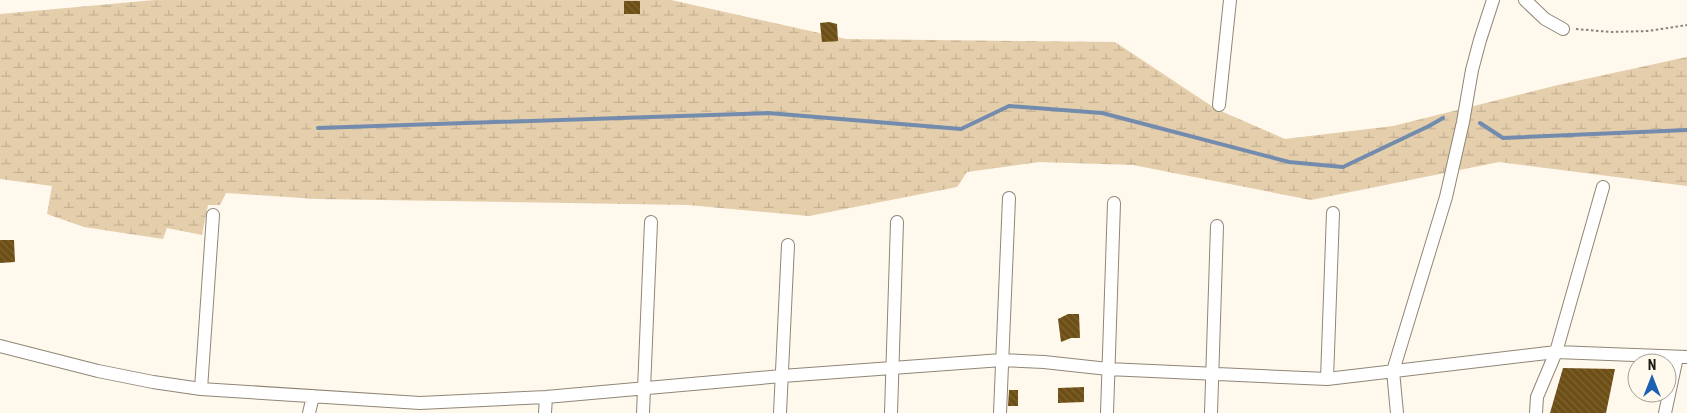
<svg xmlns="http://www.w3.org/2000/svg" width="1687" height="413" font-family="'Roboto Condensed',sans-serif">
<defs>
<pattern id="wetland-marsh" width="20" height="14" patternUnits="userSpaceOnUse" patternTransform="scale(1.25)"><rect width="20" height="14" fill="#e5ceab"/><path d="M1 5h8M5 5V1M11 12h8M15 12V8" fill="none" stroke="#c4b092"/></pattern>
<pattern id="building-back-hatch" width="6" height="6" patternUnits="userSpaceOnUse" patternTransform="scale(1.25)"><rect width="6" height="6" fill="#6d4e14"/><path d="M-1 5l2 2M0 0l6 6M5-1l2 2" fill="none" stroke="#7d6435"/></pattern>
</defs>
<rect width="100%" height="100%" fill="#fef8ed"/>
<path fill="url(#wetland-marsh)" d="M155,0H671L846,39L1115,42L1216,109L1285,139L1393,126L1558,85L1687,57V186L1499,162L1311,200L1133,165L1039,162L967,172L957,187L809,216L688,205L317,199L226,193L220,205H208L202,235L167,228L163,239L84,227L47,214L52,186L0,179V14Z"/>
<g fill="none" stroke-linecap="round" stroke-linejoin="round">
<path stroke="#738cae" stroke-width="4" d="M1480,123L1503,138L1687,130
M318,128L768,113L961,129L1009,106L1102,113L1289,162L1343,167L1429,126L1443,118"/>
</g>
<path fill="url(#building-back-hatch)" d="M624,1H640V14H624Z
M829,22L837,24L838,41L822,42L820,23Z
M0,240H14L15,262L0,263Z
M1068,314H1079L1080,338H1071L1061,342L1058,319Z
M1563,368L1615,369L1606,413H1550Z
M1084,387V402L1058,403V388Z
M1009,390H1018V406H1008Z"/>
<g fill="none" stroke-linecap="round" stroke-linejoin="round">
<defs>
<path id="minor" d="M1525,0L1545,19L1563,29
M1219,105L1230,0
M0,346L98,371L153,382L201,389L420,403L546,397L782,376L1002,360L1044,362L1108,369L1327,379L1556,352L1687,357
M1327,379L1333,213
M201,389L213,215
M309,413L313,396
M545,413L546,397
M643,413L651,222
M780,413L788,245
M891,413L897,222
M1000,413L1009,198
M1107,413L1114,203
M1211,413L1217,226
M1397,413L1393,371L1446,197L1463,122L1472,70L1480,40L1493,0
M1536,413L1537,397L1556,352L1603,187
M1665,413L1677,357"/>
</defs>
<use href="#minor" stroke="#908676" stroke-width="14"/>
<path stroke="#88837a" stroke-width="2" stroke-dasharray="2.5 2.5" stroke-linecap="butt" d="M1576,29L1611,32L1648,31L1687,25"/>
<use href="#minor" stroke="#fff" stroke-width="12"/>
</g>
<g transform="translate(1652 378)"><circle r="24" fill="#fef8ed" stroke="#a49f96"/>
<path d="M0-4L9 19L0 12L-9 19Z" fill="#1c60b1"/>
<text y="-8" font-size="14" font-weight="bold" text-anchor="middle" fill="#1d1913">N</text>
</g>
</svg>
